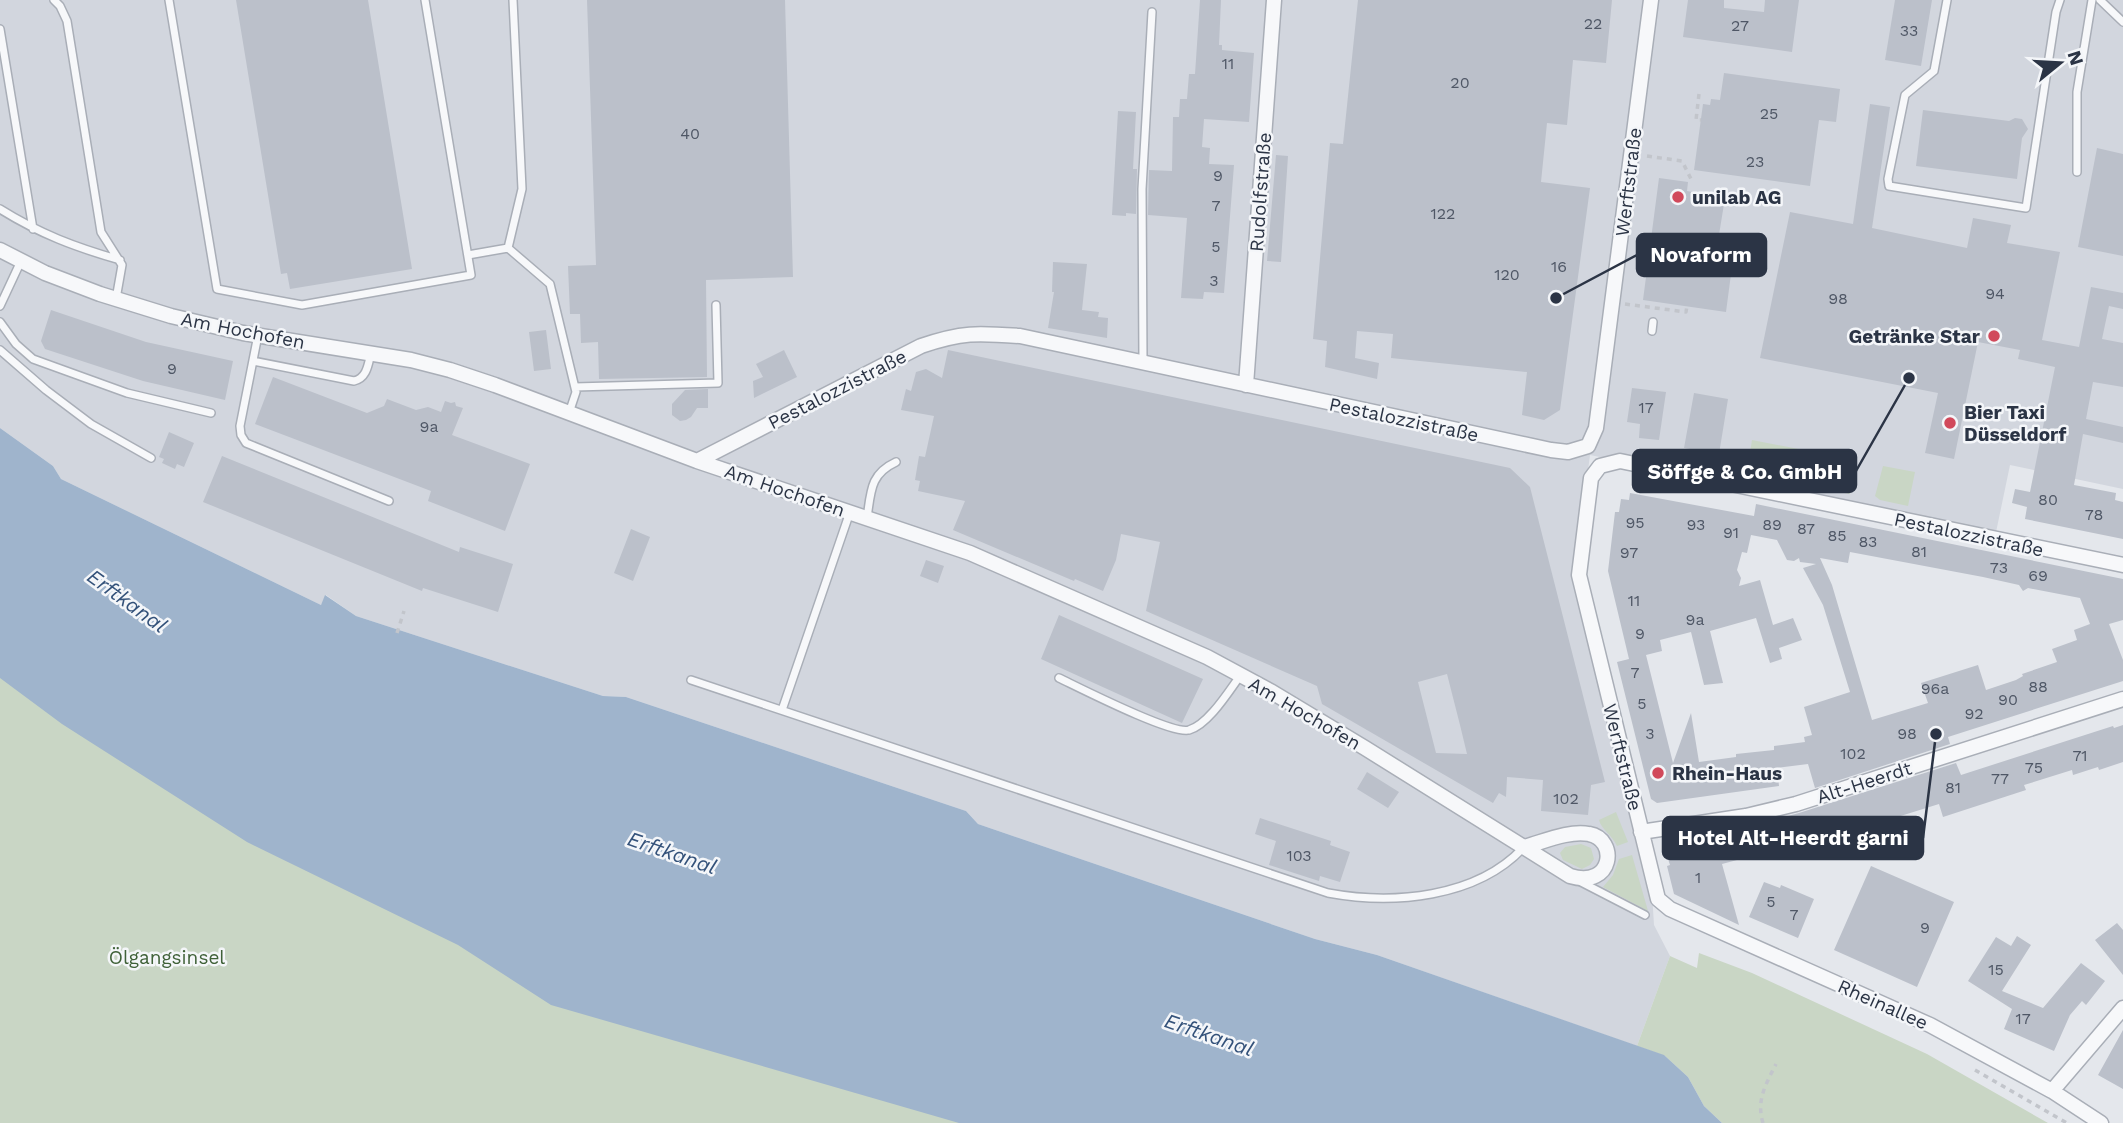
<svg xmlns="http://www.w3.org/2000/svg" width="2123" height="1123" font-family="'Work Sans',sans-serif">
<rect width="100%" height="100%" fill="#e4e7ec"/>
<path fill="#d2d6de" d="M0,0H2123V489L2010,465L1995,537L1590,455L1574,579L1652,893L1654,925L1670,956L1637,1046L1377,955L1315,939L978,824L966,811L626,697L603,696L356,616L326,595L321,605L61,479L53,466L0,428Z"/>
<path fill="#c9d6c5" d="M1752,440L1856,460L1850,494L1755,476L1749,459Z
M1883,466L1915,472L1908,506L1880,500L1875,496Z
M0,657L1110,1123H0Z
M1616,812L1628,842L1617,846C1612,835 1601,829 1599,820Z
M1581,844L1591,848L1594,859L1590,865L1582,869L1563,860L1560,853L1565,847Z
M1632,855L1648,911L1603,887L1613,875L1619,859Z
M1699,953L1752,973L1927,1054L2048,1123H1722L1704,1106L1688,1077L1665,1056L1637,1046L1670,956L1697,968Z"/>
<path fill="#9fb4cc" d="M0,428L53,466L61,479L321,605L325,595L356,616L603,696L626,697L966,811L978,824L1315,939L1377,955L1664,1055L1688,1077L1704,1106L1722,1123H959L551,1005L458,945L247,842L62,724L0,678Z"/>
<path fill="#bbc0ca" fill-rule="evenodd" d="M236,0H368L412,269L290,289L287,273L281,274Z
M587,0H785L793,277L706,280L707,377L599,379L598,342L581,343L580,314H570L568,266L596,265Z
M1200,0H1221L1219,45H1222V50L1254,53L1249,122L1204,119L1202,147L1210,148L1209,164L1234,165L1224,293L1204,292L1203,299L1181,298L1187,218L1148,215L1149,170L1172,171L1173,117H1179L1180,99H1187L1189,74H1195Z
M1358,0H1612L1606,63L1573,60L1567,125L1547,123L1541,182L1590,188L1560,410L1544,420L1522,415L1527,372L1391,358L1393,334L1357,331L1355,358L1379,363L1377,379L1325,367L1327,341L1313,339L1330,143L1343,144Z
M1688,0H1724V8L1764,12L1765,0H1799L1792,52L1683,37Z
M1895,0H1932L1921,66L1885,60Z
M1724,73L1840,89L1836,122L1819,120L1810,186L1694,170L1703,104L1710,105L1711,99L1720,100Z
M1870,104L1890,107L1872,228L1967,248L1973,218L2011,225L2007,243L2060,252L2042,340L2079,347L2091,287L2123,293V309L2109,306L2102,339L2123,343V387L2093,382L2086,419L2123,427V443L2083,434L2074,485L2116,493L2115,500L2123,502V539L2025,519L2027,507L2012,503L2015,489L2030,492L2055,367L2018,359L2020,350L1978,342L1954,459L1925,453L1938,393L1760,358L1790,212L1853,224Z
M1923,110L2009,121L2015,118L2022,119L2028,129L2022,138L2017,179L1916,166Z
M1118,111L1136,112L1133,169H1137L1136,214L1126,213V216L1112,215Z
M2097,148L2123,154V256L2078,247Z
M1276,155L1288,156L1281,262L1267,261Z
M1659,178L1688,182L1687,191L1709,195L1708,202L1724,204L1718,241L1735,244L1726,312L1643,300Z
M1053,262L1087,264L1082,310L1099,312L1098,317L1108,318L1107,338L1048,328L1054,292H1052Z
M51,310L146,342L233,361L225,400L143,381L45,349L41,341Z
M546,330L551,369L534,371L529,332Z
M784,350L797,377L754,398L753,381L763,377L756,364Z
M948,350L1510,468L1530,487L1605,782L1591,785L1588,815L1541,811L1543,780L1507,777L1506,797L1499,793L1493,803L1322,704L1317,686L1146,611L1160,542L1121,534L1116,560L1103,591L1075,579L1074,581L953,530L965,501L918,491L920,481L915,480L919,456L925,457L934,416L901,410L906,389L911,391L916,372L926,369L942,378ZM1447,674L1460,725L1467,754L1436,753L1418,682Z
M273,377L367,413L384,406L387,399L416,410L428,407L441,412L445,401L451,403L455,402L456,406L463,408L452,435L530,464L505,531L428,501L431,491L255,424Z
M1632,388L1666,392L1659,440L1639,438L1640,424L1627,422Z
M708,389V408H697L691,417L686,420L680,421L672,415V404L685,390Z
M1694,393L1728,399L1719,454L1684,448Z
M169,432L194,443L184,467L177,464L175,469L162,463L164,459L159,457Z
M222,456L459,552L460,547L513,564L498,612L423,588L422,591L203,502Z
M1630,493L1754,516L1756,504L2123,579V620L2109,624L2123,660V681L1948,737L1950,744L1815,788L1808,764L1777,768L1779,786L1657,803L1651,799L1617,662L1629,659L1608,571L1615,512H1619L1621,499L1629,500ZM1751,535L1777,540L1787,560L1794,561L1799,558L1800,562L1816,564L1803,568L1823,605L1850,692L1804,707L1812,735L1804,737L1805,742L1774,746V750L1736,754V757L1699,762L1691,713L1673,763L1646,655L1662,651L1660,640L1691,632L1704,685L1723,683L1710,631L1756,618L1770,663L1782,659L1779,648L1802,640L1793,618L1773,625L1760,580L1739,586L1741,578L1737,570L1742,552L1747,553ZM1850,552L1983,577L2019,585L2023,591L2028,588L2080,598L2090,624L2074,630L2077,640L2052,649L2057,662L2022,674L2023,676L2016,680L1986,690L1978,665L1921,683L1928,703L1872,720L1832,585L1820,558L1848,563Z
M631,529L650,537L633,581L614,573Z
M926,560L944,566L938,583L920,576Z
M1059,615L1203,679L1182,723L1041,659Z
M2123,725V762L2099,770L2098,767L2073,775L2072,770L2024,785L2026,790L1943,817L1939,804L1830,838L1828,834L1793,844L1792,841L1752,853V856L1722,864L1739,925L1674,894L1667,866L1670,865L1665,850L1799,813L1956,763L1961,775L2113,726L2114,728Z
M1367,772L1399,792L1388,808L1357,789Z
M1260,818L1331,841L1330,845L1350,852L1340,882L1320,876L1319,881L1269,865L1276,841L1255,834Z
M1871,866L1954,902L1917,987L1834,950Z
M1764,882L1780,888L1781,885L1814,899L1798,938L1749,917Z
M2117,923L2123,930V975L2095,940Z
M2017,936L2031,945L2002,991L2043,1008L2081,963L2105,981L2086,1005L2082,1001L2070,1015L2054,1051L2004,1029L2012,1009L1968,981L1996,937L2011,946Z
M2123,1030V1089L2098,1075Z"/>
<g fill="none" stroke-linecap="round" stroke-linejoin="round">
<defs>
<path id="service" d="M54,0L60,6L67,21L101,232L122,265L116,299
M169,0L217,289L302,305L471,275L425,0
M1947,0L1934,71L1905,95L1888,179L1889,186L2026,208L2056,12L2060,0
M2100,0L2123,22
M0,29L33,229
M2077,172V92L2092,0
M0,209C40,234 75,247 120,260
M508,248L522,189L513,0
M468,255L508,248L550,284L576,392L569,413
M0,306L21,261
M0,322L16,344L33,359L127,393L211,413
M1652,331L1653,322
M258,335L240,426L241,435L246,443L389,501
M0,350L46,390L91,424L151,458
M253,361L354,381C367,378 368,365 371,353
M1143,362L1142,189L1152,12
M575,387L718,383L716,305
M867,518C871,491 870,474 896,462
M1059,678C1080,688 1172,735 1189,730C1208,725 1229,691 1240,676
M691,680L1328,893C1393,905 1476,898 1523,848
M782,710L850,512
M1581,882L1645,915"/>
<path id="minor" d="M0,250L45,273L100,294L171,316L243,333L411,360L450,370L495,385L697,461L970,553L1207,657L1272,692L1365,748L1570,876C1614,889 1618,839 1589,834C1569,830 1543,842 1524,847
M1246,385L1274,0
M1588,446L1596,428L1651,0
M697,461L921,346C962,332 977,333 1020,336L1551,450L1568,452L1588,446
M1600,466L1591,478L1579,575L1658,899L1670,909L1930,1025L2052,1091L2101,1123
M1600,466L1620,461L2123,565
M1641,832L1746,816L1796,804L2123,699
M2052,1091L2123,1008"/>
</defs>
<use href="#service" stroke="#a9aeb7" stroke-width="10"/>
<use href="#minor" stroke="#a9aeb7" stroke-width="17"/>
<path stroke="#c2c5cb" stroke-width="3.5" stroke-dasharray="5 5" stroke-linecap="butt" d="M1699,94L1696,120H1701
M1647,156L1682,161L1693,183
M1625,304L1686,312L1687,306
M397,633L404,611
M1975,1070L2067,1123
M1763,1123C1756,1100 1766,1084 1776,1064"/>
<use href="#service" stroke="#f7f8fa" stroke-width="7"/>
<use href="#minor" stroke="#f7f8fa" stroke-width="14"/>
</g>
<g fill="#d1495b" stroke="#f4f6f9" stroke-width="2.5">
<circle cx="1678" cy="197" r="7"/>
<circle cx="1994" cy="336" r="7"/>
<circle cx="1950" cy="423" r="7"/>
<circle cx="1658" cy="773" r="7"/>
</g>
<g text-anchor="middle" stroke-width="5" stroke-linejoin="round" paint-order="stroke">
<g font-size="16" fill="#4f5766">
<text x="1593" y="29">22</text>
<text x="1740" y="31">27</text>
<text x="1909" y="36">33</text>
<text x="1228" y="69">11</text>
<text x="1460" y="88">20</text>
<text x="1769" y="119">25</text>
<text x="690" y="139">40</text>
<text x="1755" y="167">23</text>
<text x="1218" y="181">9</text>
<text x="1216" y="211">7</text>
<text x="1443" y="219">122</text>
<text x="1216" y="252">5</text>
<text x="1559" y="272">16</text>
<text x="1507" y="280">120</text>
<text x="1214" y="286">3</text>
<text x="1995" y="299">94</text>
<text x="1838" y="304">98</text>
<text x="172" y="374">9</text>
<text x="1646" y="413">17</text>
<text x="429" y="432">9a</text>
<text x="2048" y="505">80</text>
<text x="2094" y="520">78</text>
<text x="1635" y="528">95</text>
<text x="1696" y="530">93</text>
<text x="1772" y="530">89</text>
<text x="1806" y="534">87</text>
<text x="1731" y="538">91</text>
<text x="1837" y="541">85</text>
<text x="1868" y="547">83</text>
<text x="1919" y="557">81</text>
<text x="1629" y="558">97</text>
<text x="1999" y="573">73</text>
<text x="2038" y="581">69</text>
<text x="1634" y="606">11</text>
<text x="1695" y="625">9a</text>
<text x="1640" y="639">9</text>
<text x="1635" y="678">7</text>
<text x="2038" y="692">88</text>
<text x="1935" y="694">96a</text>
<text x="2008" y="705">90</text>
<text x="1642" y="709">5</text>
<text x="1974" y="719">92</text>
<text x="1650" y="739">3</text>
<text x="1907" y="739">98</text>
<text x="1853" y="759">102</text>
<text x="2080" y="761">71</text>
<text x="2034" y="773">75</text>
<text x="2000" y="784">77</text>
<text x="1953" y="793">81</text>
<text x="1566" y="804">102</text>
<text x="1299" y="861">103</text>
<text x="1698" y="883">1</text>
<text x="1771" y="907">5</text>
<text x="1794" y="920">7</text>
<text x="1925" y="933">9</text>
<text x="1996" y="975">15</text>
<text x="2023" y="1024">17</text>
</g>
<g font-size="19" fill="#2b3445" stroke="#f4f6f9">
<text transform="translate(1628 182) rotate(-83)" y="7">Werftstraße</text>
<text transform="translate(1260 192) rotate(-86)" y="7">Rudolfstraße</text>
<text transform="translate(243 330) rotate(11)" y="7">Am Hochofen</text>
<text transform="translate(837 389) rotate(-27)" y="7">Pestalozzistraße</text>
<text transform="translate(1404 419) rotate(12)" y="7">Pestalozzistraße</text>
<text transform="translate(785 490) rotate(19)" y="7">Am Hochofen</text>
<text transform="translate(1969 534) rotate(12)" y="7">Pestalozzistraße</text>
<text transform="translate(1305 713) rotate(30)" y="7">Am Hochofen</text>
<text transform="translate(1623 757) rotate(76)" y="7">Werftstraße</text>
<text transform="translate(1864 782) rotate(-18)" y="7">Alt-Heerdt</text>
<text transform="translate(1883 1004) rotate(24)" y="7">Rheinallee</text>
</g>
<g font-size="19" font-weight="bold" fill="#2b3445" stroke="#f4f6f9" text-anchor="start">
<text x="1692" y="204">unilab AG</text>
<text x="1980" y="343" text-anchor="end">Getränke Star</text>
<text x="1964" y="419">Bier Taxi<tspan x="1964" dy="22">Düsseldorf</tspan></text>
<text x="1672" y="780">Rhein-Haus</text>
</g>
<g font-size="19" fill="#3f6138" stroke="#f4f6f9">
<text x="167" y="964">Ölgangsinsel</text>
</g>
<g font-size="21" font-style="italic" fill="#34527a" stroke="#f4f6f9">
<text transform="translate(127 601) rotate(36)" y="7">Erftkanal</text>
<text transform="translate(672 853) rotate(19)" y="7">Erftkanal</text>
<text transform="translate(1209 1035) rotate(19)" y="7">Erftkanal</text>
</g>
</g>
<path fill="none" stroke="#2b3445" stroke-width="2.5" d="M1556 298L1637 255M1909 378L1856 471M1936 734L1923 838"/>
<g fill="#2b3445" stroke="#f4f6f9" stroke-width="2.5">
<circle cx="1556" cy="298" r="7"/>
<circle cx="1909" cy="378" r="7"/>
<circle cx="1936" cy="734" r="7"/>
</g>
<g fill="#2b3445" stroke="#2b3445" stroke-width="2.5">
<rect x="1637" y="234" width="129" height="42" rx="7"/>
<rect x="1633" y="450" width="223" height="42" rx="7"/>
<rect x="1663" y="817" width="260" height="42" rx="7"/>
</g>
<g font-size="21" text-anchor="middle" font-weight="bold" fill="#fff">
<text x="1701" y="262">Novaform</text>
<text x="1745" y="479">Söffge &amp; Co. GmbH</text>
<text x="1793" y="845">Hotel Alt-Heerdt garni</text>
</g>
<g transform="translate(2060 63) rotate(72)" stroke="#f4f6f9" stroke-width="5" paint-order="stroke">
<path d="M0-5L12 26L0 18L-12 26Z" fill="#2b3445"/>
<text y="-10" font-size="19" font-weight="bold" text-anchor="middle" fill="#2b3445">N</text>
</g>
</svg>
